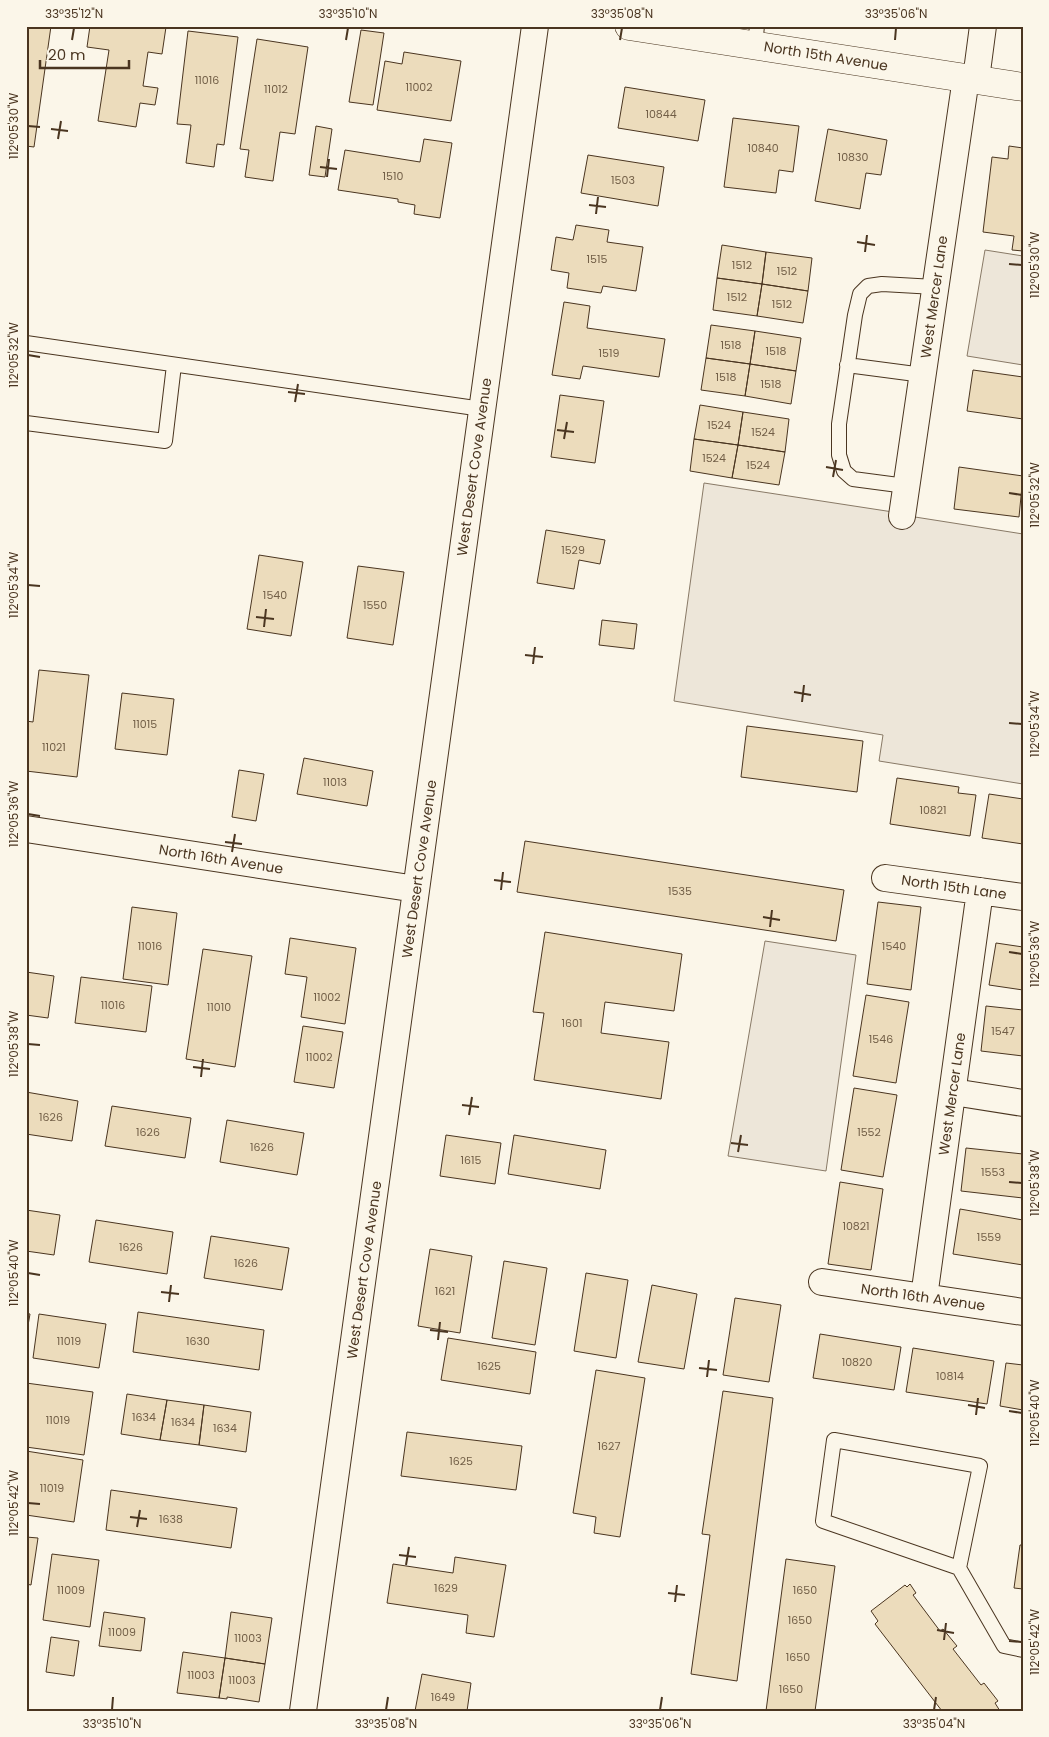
<svg xmlns="http://www.w3.org/2000/svg" width="1049" height="1737" font-family="Poppins,sans-serif">
<rect width="100%" height="100%" fill="#fbf6e9"/>
<path fill="#ede6d9" stroke="#887966" d="M985,250L1023,256V365L967,356Z
M704,483L893,512L915,517L1023,534V784L879,761L883,735L674,701Z
M765,941L856,955L826,1171L728,1156Z"/>
<path fill="#ecdcbc" stroke="#4a3520" d="M26,26H51L34,147L26,146Z
M90,26L166,27L162,54L148,52L143,86L158,88L155,105L140,103L136,127L98,121L109,50L87,47Z
M361,30L384,33L373,105L349,102Z
M188,31L238,37L224,145L217,144L214,167L186,163L191,125L177,124Z
M257,39L308,47L295,134L280,132L273,181L245,177L249,150L240,149Z
M404,52L461,61L451,121L377,110L385,61L402,64Z
M625,87L705,100L698,141L618,128Z
M733,118L799,126L793,172L779,170L776,193L724,187Z
M316,126L332,129L325,177L309,175Z
M828,129L887,140L881,175L866,173L860,209L815,201Z
M424,139L452,143L440,218L414,214L415,205L398,202V199L338,190L345,150L420,162Z
M1009,146L1023,148V251L1012,250L1014,236L983,232L992,157L1008,159Z
M588,155L664,167L658,206L581,193Z
M576,225L609,230L607,242L643,247L636,291L603,286L601,293L567,288L569,273L551,270L556,237L573,240Z
M722,245L766,252L762,284L717,278Z
M766,252L812,258L808,291L762,284Z
M717,278L762,284L757,316L713,310Z
M762,284L808,291L803,323L757,316Z
M564,302L590,306L587,328L665,339L659,377L583,366L580,379L552,375Z
M711,325L755,331L750,364L706,358Z
M755,331L801,338L796,371L750,364Z
M706,358L750,364L745,396L701,390Z
M750,364L796,371L791,404L745,396Z
M973,370L1023,377V419L967,411Z
M560,395L604,401L595,463L551,457Z
M700,405L743,412L738,445L694,439Z
M743,412L789,419L785,452L738,445Z
M694,439L738,445L732,478L690,471Z
M738,445L785,452L779,485L732,478Z
M959,467L1023,476L1019,517L954,509Z
M546,530L605,540L600,564L579,560L574,589L537,583Z
M259,555L303,562L291,636L247,629Z
M358,566L404,572L393,645L347,638Z
M602,620L637,624L634,649L599,645Z
M39,670L89,675L77,777L26,771V721L33,722Z
M122,693L174,699L167,755L115,749Z
M747,726L863,741L857,792L741,777Z
M304,758L373,771L367,806L297,794Z
M239,770L264,774L256,821L232,817Z
M897,778L959,787L958,793L976,795L970,836L890,824Z
M989,794L1023,799V844L982,838Z
M525,841L844,890L836,941L517,892Z
M878,902L921,907L911,990L867,984Z
M132,907L177,913L168,985L123,979Z
M545,932L682,954L674,1011L605,1002L601,1033L669,1042L661,1099L534,1080L544,1013L533,1012Z
M290,938L356,948L345,1024L301,1017L307,977L285,974Z
M996,943L1023,947V990L989,985Z
M203,949L252,956L235,1067L186,1059Z
M26,972L54,976L48,1018L26,1015Z
M81,977L152,986L146,1032L75,1023Z
M866,995L909,1002L896,1083L853,1076Z
M986,1006L1023,1010V1056L981,1051Z
M303,1026L343,1032L334,1088L294,1082Z
M854,1088L897,1095L883,1177L841,1170Z
M26,1092L78,1101L72,1141L26,1134Z
M112,1106L191,1118L185,1158L105,1146Z
M227,1120L304,1133L297,1175L220,1162Z
M446,1135L501,1143L495,1184L440,1176Z
M514,1135L606,1150L600,1189L508,1174Z
M966,1148L1023,1154V1198L961,1191Z
M840,1182L883,1189L871,1270L828,1264Z
M960,1209L1023,1220V1265L953,1254Z
M26,1210L60,1215L54,1255L26,1251Z
M96,1220L173,1232L167,1274L89,1262Z
M211,1236L289,1248L282,1290L204,1278Z
M430,1249L472,1256L460,1333L418,1326Z
M504,1261L547,1268L535,1345L492,1338Z
M586,1273L628,1280L616,1358L574,1351Z
M652,1285L697,1294L684,1369L638,1362Z
M735,1298L781,1305L769,1382L723,1375Z
M138,1312L264,1330L259,1370L133,1352Z
M26,1313L30,1314L26,1337Z
M39,1314L106,1324L99,1368L33,1358Z
M820,1334L901,1347L894,1390L813,1378Z
M448,1338L536,1352L530,1394L441,1380Z
M913,1348L994,1361L987,1404L906,1392Z
M1006,1363L1023,1365V1410L1000,1406Z
M596,1370L645,1378L620,1537L594,1533L596,1517L573,1513Z
M26,1383L93,1392L84,1455L26,1447Z
M723,1391L773,1398L737,1681L691,1674L710,1535L702,1534Z
M127,1394L167,1400L160,1440L121,1434Z
M167,1400L204,1405L199,1445L160,1440Z
M204,1405L251,1412L246,1452L199,1445Z
M407,1432L522,1446L516,1490L401,1476Z
M26,1451L83,1460L74,1522L26,1515Z
M111,1490L237,1508L231,1548L106,1530Z
M26,1537L38,1538L31,1585L26,1584Z
M1020,1545H1023V1589L1014,1588Z
M52,1554L99,1560L90,1627L43,1620Z
M455,1557L506,1565L494,1637L466,1633L468,1615L387,1603L393,1564L453,1573Z
M786,1559L835,1566L815,1711H766Z
M910,1584L916,1593L913,1595L940,1631L943,1629L957,1646L953,1649L981,1685L984,1683L998,1701L995,1703L1000,1711H942L875,1624L878,1621L871,1611L905,1585L907,1587Z
M104,1612L145,1618L141,1651L99,1646Z
M231,1612L272,1618L265,1664L225,1658Z
M51,1637L79,1641L74,1676L46,1672Z
M183,1652L225,1658L219,1698L177,1693Z
M225,1658L265,1664L259,1702L227,1697V1699L219,1698Z
M422,1674L471,1683L467,1711H415Z"/>
<g fill="none" stroke-linecap="round" stroke-linejoin="round">
<defs>
<path id="lane" d="M755,45L757,26
M26,343L482,409
M847,365L923,375
M26,423L165,441L174,365
M906,486L853,479L844,471L839,455V424L855,315L860,294L868,286L882,284L935,287
M959,1568L980,1466L834,1440L823,1521L959,1568L1004,1646L1023,1650"/>
<path id="street" d="M976,79L983,26
M902,516L966,78
M26,829L416,889
M885,878L1023,897
M953,1092L1023,1103
M822,1282L1023,1312
M924,1297L980,891
M303,1711L535,26"/>
<path id="secondary" d="M629,26L1023,87"/>
</defs>
<use href="#lane" stroke="#4a3520" stroke-width="16"/>
<use href="#street" stroke="#4a3520" stroke-width="28"/>
<use href="#secondary" stroke="#4a3520" stroke-width="29"/>
<use href="#lane" stroke="#fbf6e9" stroke-width="14"/>
<use href="#street" stroke="#fbf6e9" stroke-width="26"/>
<use href="#secondary" stroke="#fbf6e9" stroke-width="28"/>
</g>
<path fill="none" stroke="#4a3520" stroke-width="2" d="M72,40L74,28M346,40L348,28M620,40L622,28M895,40L896,28M28,126L40,127M51,129L68,131M58,139L61,121M320,167L337,169M327,177L329,159M589,205L606,207M596,214L598,197M857,242L875,245M865,252L867,235M1009,264L1022,265M28,355L40,357M288,392L305,394M295,402L298,384M557,430L574,432M564,439L567,422M826,467L843,470M833,477L836,460M1009,493L1022,495M28,585L40,586M256,617L274,619M264,627L266,609M525,655L543,657M533,664L535,647M794,692L811,695M802,702L804,685M1009,723L1022,724M28,814L40,816M225,842L242,844M232,852L235,834M494,880L511,882M501,890L503,872M763,917L780,920M770,927L772,910M1009,952L1022,954M28,1044L40,1045M193,1067L210,1069M201,1077L203,1059M462,1105L479,1107M469,1115L472,1097M731,1143L748,1145M738,1152L741,1135M1009,1182L1022,1183M28,1273L40,1275M161,1292L179,1294M169,1302L171,1285M430,1330L448,1332M438,1340L440,1322M699,1368L717,1370M707,1377L709,1360M968,1405L985,1408M1009,1411L1022,1413M976,1415L978,1398M28,1503L40,1504M130,1517L147,1519M137,1527L140,1510M399,1555L416,1557M406,1565L409,1547M668,1593L685,1595M675,1602L677,1585M937,1630L954,1633M944,1640L946,1623M1009,1641L1022,1642M112,1710L113,1697M386,1710L388,1697M660,1710L662,1697M934,1710L936,1697"/>
<g text-anchor="middle" stroke-width="4" stroke-linejoin="round" paint-order="stroke">
<g font-size="11" fill="#725f47">
<text x="207" y="84">11016</text>
<text x="419" y="91">11002</text>
<text x="276" y="93">11012</text>
<text x="661" y="118">10844</text>
<text x="763" y="152">10840</text>
<text x="853" y="161">10830</text>
<text x="393" y="180">1510</text>
<text x="623" y="184">1503</text>
<text x="597" y="263">1515</text>
<text x="742" y="269">1512</text>
<text x="787" y="275">1512</text>
<text x="737" y="301">1512</text>
<text x="782" y="308">1512</text>
<text x="731" y="349">1518</text>
<text x="776" y="355">1518</text>
<text x="609" y="357">1519</text>
<text x="726" y="381">1518</text>
<text x="771" y="388">1518</text>
<text x="719" y="429">1524</text>
<text x="763" y="436">1524</text>
<text x="714" y="462">1524</text>
<text x="758" y="469">1524</text>
<text x="573" y="554">1529</text>
<text x="275" y="599">1540</text>
<text x="375" y="609">1550</text>
<text x="145" y="728">11015</text>
<text x="54" y="751">11021</text>
<text x="335" y="786">11013</text>
<text x="933" y="814">10821</text>
<text x="680" y="895">1535</text>
<text x="150" y="950">11016</text>
<text x="894" y="950">1540</text>
<text x="327" y="1001">11002</text>
<text x="113" y="1009">11016</text>
<text x="219" y="1011">11010</text>
<text x="572" y="1027">1601</text>
<text x="1003" y="1035">1547</text>
<text x="881" y="1043">1546</text>
<text x="319" y="1061">11002</text>
<text x="51" y="1121">1626</text>
<text x="148" y="1136">1626</text>
<text x="869" y="1136">1552</text>
<text x="262" y="1151">1626</text>
<text x="471" y="1164">1615</text>
<text x="993" y="1176">1553</text>
<text x="856" y="1230">10821</text>
<text x="989" y="1241">1559</text>
<text x="131" y="1251">1626</text>
<text x="246" y="1267">1626</text>
<text x="445" y="1295">1621</text>
<text x="69" y="1345">11019</text>
<text x="198" y="1345">1630</text>
<text x="857" y="1366">10820</text>
<text x="489" y="1370">1625</text>
<text x="950" y="1380">10814</text>
<text x="144" y="1421">1634</text>
<text x="58" y="1424">11019</text>
<text x="183" y="1426">1634</text>
<text x="225" y="1432">1634</text>
<text x="609" y="1450">1627</text>
<text x="461" y="1465">1625</text>
<text x="52" y="1492">11019</text>
<text x="171" y="1523">1638</text>
<text x="446" y="1592">1629</text>
<text x="71" y="1594">11009</text>
<text x="805" y="1594">1650</text>
<text x="800" y="1624">1650</text>
<text x="122" y="1636">11009</text>
<text x="248" y="1642">11003</text>
<text x="798" y="1661">1650</text>
<text x="201" y="1679">11003</text>
<text x="242" y="1684">11003</text>
<text x="791" y="1693">1650</text>
<text x="443" y="1701">1649</text>
</g>
<g font-size="14" fill="#4a3520" stroke="#fbf6e9">
<text transform="translate(826 56) rotate(9)" y="5">North 15th Avenue</text>
<text transform="translate(934 297) rotate(-82)" y="5">West Mercer Lane</text>
<text transform="translate(474 467) rotate(-82)" y="5">West Desert Cove Avenue</text>
<text transform="translate(221 859) rotate(9)" y="5">North 16th Avenue</text>
<text transform="translate(419 869) rotate(-82)" y="5">West Desert Cove Avenue</text>
<text transform="translate(954 887) rotate(8)" y="5">North 15th Lane</text>
<text transform="translate(952 1094) rotate(-82)" y="5">West Mercer Lane</text>
<text transform="translate(364 1270) rotate(-82)" y="5">West Desert Cove Avenue</text>
<text transform="translate(923 1297) rotate(8)" y="5">North 16th Avenue</text>
</g>
</g>
<rect width="1049" height="1737" fill="none" stroke="#fbf6e9" stroke-width="55"/>
<path d="M40 60v8h89v-8" fill="none" stroke="#4a3520" stroke-width="2.5"/>
<text x="48" y="60" font-size="15" fill="#4a3520" stroke="#fbf6e9" stroke-width="4" paint-order="stroke">20 m</text>
<rect x="28" y="28" width="994" height="1682" fill="none" stroke="#4a3520" stroke-width="2"/>
<g font-size="12" text-anchor="middle" fill="#4a3520">
<text x="74" y="18">33°35'12"N</text>
<text x="348" y="18">33°35'10"N</text>
<text x="622" y="18">33°35'08"N</text>
<text x="896" y="18">33°35'06"N</text>
<text transform="translate(14 126) rotate(-90)" y="4">112°05'30"W</text>
<text transform="translate(1035 265) rotate(-90)" y="4">112°05'30"W</text>
<text transform="translate(14 355) rotate(-90)" y="4">112°05'32"W</text>
<text transform="translate(1035 495) rotate(-90)" y="4">112°05'32"W</text>
<text transform="translate(14 585) rotate(-90)" y="4">112°05'34"W</text>
<text transform="translate(1035 724) rotate(-90)" y="4">112°05'34"W</text>
<text transform="translate(14 814) rotate(-90)" y="4">112°05'36"W</text>
<text transform="translate(1035 954) rotate(-90)" y="4">112°05'36"W</text>
<text transform="translate(14 1044) rotate(-90)" y="4">112°05'38"W</text>
<text transform="translate(1035 1183) rotate(-90)" y="4">112°05'38"W</text>
<text transform="translate(14 1273) rotate(-90)" y="4">112°05'40"W</text>
<text transform="translate(1035 1413) rotate(-90)" y="4">112°05'40"W</text>
<text transform="translate(14 1503) rotate(-90)" y="4">112°05'42"W</text>
<text transform="translate(1035 1642) rotate(-90)" y="4">112°05'42"W</text>
<text x="112" y="1728">33°35'10"N</text>
<text x="386" y="1728">33°35'08"N</text>
<text x="660" y="1728">33°35'06"N</text>
<text x="934" y="1728">33°35'04"N</text>
</g>
</svg>
